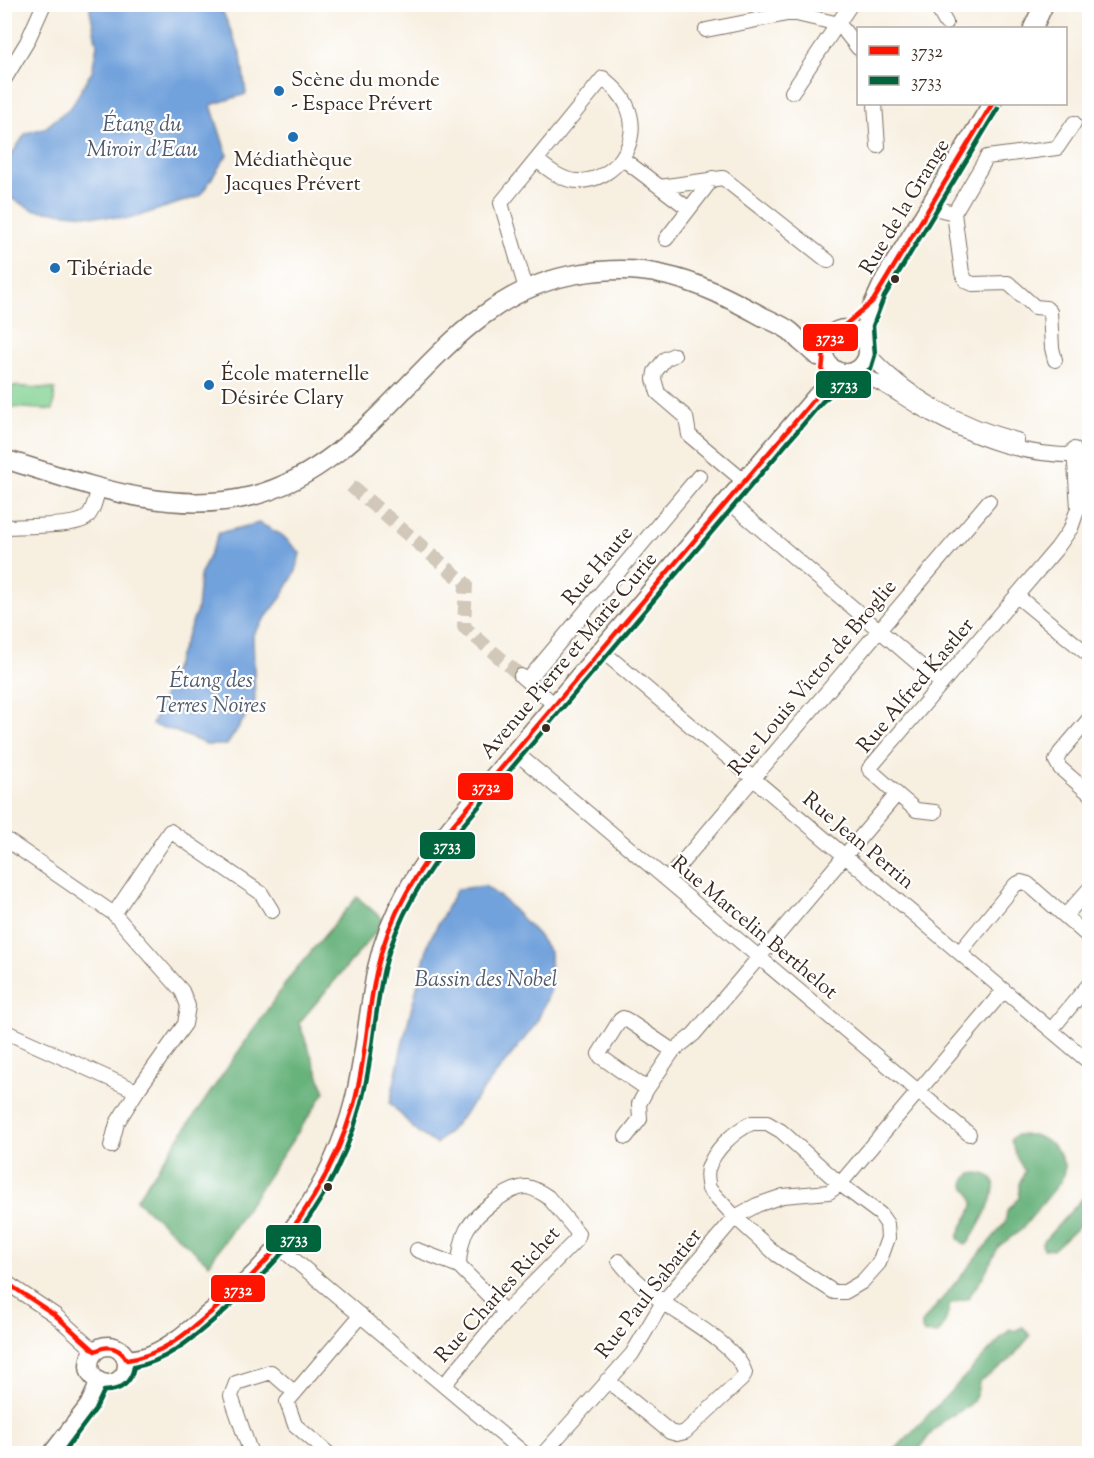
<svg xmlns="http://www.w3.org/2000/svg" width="1094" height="1458" font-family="'Sorts Mill Goudy',serif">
<rect width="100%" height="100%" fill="#fff"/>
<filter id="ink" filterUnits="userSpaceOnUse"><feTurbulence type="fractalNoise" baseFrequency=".0167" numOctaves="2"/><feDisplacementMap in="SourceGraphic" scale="12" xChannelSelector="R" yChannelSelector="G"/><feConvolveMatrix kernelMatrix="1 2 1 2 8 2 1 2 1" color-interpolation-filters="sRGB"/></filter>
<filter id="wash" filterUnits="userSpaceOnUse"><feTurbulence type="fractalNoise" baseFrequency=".008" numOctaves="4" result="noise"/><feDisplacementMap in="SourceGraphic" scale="24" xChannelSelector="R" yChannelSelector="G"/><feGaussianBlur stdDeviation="1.35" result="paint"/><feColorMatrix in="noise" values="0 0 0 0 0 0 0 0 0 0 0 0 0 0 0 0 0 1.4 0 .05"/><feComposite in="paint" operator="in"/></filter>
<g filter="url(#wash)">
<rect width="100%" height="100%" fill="#f7efe0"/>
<path fill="#80d091" stroke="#5e7d58" stroke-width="1.5" d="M12,386L55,389L53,410L10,407Z"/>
<path fill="#68b27b" stroke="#526e4c" stroke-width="1.5" d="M357,897L385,921L299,1023L325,1092L209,1264L136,1200L292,974Z
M1017,1135H1034L1051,1143L1059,1153L1065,1167L1061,1181L1021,1230L999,1246L982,1278L968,1298L950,1304C948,1315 945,1326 938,1334L924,1333L922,1330V1323L1005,1223L1007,1211L1019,1198V1184L1025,1171L1018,1160L1011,1140L1013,1137Z
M978,1173C984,1174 992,1175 994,1182C997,1197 977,1229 969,1242L966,1245L958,1239C959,1219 987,1209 964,1186L965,1179L971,1174Z
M1089,1191V1217L1053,1250L1043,1249L1042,1243Z
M1023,1327L1030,1336L1010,1360L979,1382C977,1409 962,1407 944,1421C932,1430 925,1441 917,1453H892L1010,1329L1014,1331Z"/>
<path fill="#72a2dc" stroke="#56667d" stroke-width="1.5" d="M90,5H220L241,55L246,94L211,105L227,155L200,196L129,219L34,210L12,199L5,164L26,133L45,128L72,106L92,71L97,45L90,10Z
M259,523L282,535L300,553L296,571L280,599L253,634L255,702L227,745H208L172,730L152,725L197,610L200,576L219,533Z
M485,886L503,899L537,934L550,952L551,989L536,1024L456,1124L436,1144L417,1132L390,1103L403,1041L429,941L457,889Z"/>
</g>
<g filter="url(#ink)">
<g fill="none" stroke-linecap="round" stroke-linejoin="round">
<path stroke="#d1c8b9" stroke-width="14" stroke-dasharray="14 7" stroke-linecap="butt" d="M351,486L466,584L464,627L521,676"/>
<defs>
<path id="minor" d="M935,4L946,23
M706,30L792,13L839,24L858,48
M4,80L27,42L44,4
M792,92L851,4
M875,104L878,146
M623,159L689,209
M660,187L723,178L828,261
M930,207L954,213L962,273L966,281L973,284L1008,283L1035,307L1046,308L1050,312L1052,348L1055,360
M954,213L987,157L1057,148L1074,123
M666,239L713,178
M526,289L501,203L603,78C612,86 622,94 627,106C643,141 616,181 578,181C563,181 549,170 538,161
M868,353C905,396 963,426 1017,440
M674,355L665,359L655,372L654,379L658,393L686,417L689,435L745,482
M852,373C878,378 899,396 922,409C976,440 1026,458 1090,455
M728,501L941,683
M4,527C21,526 75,527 86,518C94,511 96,497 99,487
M1017,596L1090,656
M601,650L1090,1063
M521,676L555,705
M527,681L699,476
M1090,718L1060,753L1056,761L1060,768L1090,794
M515,752L969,1134
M897,794L916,810L935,812
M4,838L114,914L182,991L188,1006L185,1024L137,1091L4,1031
M667,880L989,501
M114,914L170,831L261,893L272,911
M1065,916L1090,888
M960,952L1015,885L1021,882L1028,884L1090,938
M1051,1030L1090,983
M647,1089L601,1057L599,1054L620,1020L623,1018L627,1020L673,1051
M752,1123H767L781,1131L840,1184L880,1214L887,1224L888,1238L879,1263L862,1282L845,1292H834L777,1255L735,1217L709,1189C708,1183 706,1175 708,1169C714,1150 734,1131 752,1123Z
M626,1137L640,1119L639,1104L647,1089L673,1051L694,1034L897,794L869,769L1057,548L1071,528L1078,508L1074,449
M111,1146L117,1123L137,1091
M279,1247L525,1454
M417,1250L459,1266
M4,1281L55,1315L95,1351
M607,1380L670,1432L677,1434L685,1432L742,1379L745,1373C738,1347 686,1319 664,1303C648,1291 631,1277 619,1261
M444,1385L505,1312L576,1240L578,1233L548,1197C542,1193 534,1188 527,1187C509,1186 476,1214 467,1229C462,1239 459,1255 459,1266L505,1312
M251,1454L231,1396L236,1383L271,1372L295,1393
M329,1454L295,1425L287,1402L361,1315
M543,1454L632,1354L663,1302L735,1217L757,1205L783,1196L829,1192L840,1184L1004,990"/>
<path id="tertiary" d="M1033,28L1044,4
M824 351a22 22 0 1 1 44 0a22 22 0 1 1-44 0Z
M865,340L868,316L885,279L992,104
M4,459C84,483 168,517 252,496C388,461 436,297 577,274C607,269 636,268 664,275C698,282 728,298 758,314C768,320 781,324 790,331C794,334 797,338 800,341C806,346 812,351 817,356H824
M89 1365a19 19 0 1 1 38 0a19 19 0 1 1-38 0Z
M127,1360C135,1359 145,1358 153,1354C176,1344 196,1324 215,1309C282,1257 333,1184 354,1102C365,1058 368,1012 377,968C389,913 419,867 453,825L816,397L846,374
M52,1454L89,1406L100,1382"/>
</defs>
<use href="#minor" stroke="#7d6f62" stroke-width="16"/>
<use href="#tertiary" stroke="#7d6f62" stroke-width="21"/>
<use href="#minor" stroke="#fff" stroke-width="14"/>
<use href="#tertiary" stroke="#fff" stroke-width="18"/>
<defs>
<path id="bus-1" d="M4,1281L55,1315L95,1351C109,1344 119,1347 127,1360C164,1355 189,1331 216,1308C282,1254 330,1186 354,1104C366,1060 367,1013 377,969C389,914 419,868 453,825L816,397L821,381L825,342L873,301L992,104"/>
<path id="bus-2" d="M62,1454L95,1410L104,1391C121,1391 131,1383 134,1367C169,1361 196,1335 222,1313C288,1257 339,1188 361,1104C373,1060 374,1014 384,969C397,916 426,872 459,830L822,402L842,385L862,376L871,368L875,355L873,326L884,297L998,108"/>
</defs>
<use href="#bus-1" stroke="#fff" stroke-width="9"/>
<use href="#bus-2" stroke="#fff" stroke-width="9"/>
<use href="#bus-1" stroke="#ff1400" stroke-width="4.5"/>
<use href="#bus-2" stroke="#00643c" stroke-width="4.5"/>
</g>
</g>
<g fill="#1f6fb2" stroke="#fff" stroke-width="2">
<circle cx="279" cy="91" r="6"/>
<circle cx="293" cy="137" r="6"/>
<circle cx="55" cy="268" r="6"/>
<circle cx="209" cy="385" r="6"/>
</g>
<g fill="#3b2a1e" stroke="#fff" stroke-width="2">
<circle cx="895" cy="279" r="5"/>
<circle cx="546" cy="728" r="5"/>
<circle cx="328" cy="1187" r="5"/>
</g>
<g text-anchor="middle" stroke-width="4.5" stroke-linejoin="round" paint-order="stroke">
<g font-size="21" fill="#3b2a1e" stroke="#fff" text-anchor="start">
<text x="291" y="86">Scène du monde<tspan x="291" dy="24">- Espace Prévert</tspan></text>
<text x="293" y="166" text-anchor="middle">Médiathèque<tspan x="293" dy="24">Jacques Prévert</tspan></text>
<text x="67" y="275">Tibériade</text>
<text x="221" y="380">École maternelle<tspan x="221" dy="24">Désirée Clary</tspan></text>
</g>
<g font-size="21" fill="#3b2a1e" stroke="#fff">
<text transform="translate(904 206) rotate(-59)" y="7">Rue de la Grange</text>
<text transform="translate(597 565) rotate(-50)" y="7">Rue Haute</text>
<text transform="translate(568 655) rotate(-50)" y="7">Avenue Pierre et Marie Curie</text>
<text transform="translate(812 677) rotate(-50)" y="7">Rue Louis Victor de Broglie</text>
<text transform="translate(915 685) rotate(-50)" y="7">Rue Alfred Kastler</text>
<text transform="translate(859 840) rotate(40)" y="7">Rue Jean Perrin</text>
<text transform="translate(755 927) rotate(40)" y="7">Rue Marcelin Berthelot</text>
<text transform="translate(648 1293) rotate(-52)" y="7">Rue Paul Sabatier</text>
<text transform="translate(497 1294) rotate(-48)" y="7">Rue Charles Richet</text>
</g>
<g font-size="22" font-style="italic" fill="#515a6a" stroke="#fff">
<text x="142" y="131">Étang du<tspan x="142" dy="25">Miroir d'Eau</tspan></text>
<text x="211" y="687">Étang des<tspan x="211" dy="25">Terres Noires</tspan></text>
<text x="486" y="986">Bassin des Nobel</text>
</g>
</g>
<g stroke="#fff" stroke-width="2">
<rect x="802" y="323" width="57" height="29" rx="6" fill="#ff1400"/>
<rect x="815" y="370" width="57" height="29" rx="6" fill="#00643c"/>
<rect x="457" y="772" width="57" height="29" rx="6" fill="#ff1400"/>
<rect x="419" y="831" width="57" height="29" rx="6" fill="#00643c"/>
<rect x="265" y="1224" width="57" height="29" rx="6" fill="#00643c"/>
<rect x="210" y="1274" width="56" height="29" rx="6" fill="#ff1400"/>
</g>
<g font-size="16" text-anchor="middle" font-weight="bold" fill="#fff">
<text x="830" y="343">3732</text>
<text x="844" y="390">3733</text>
<text x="486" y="792">3732</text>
<text x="447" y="851">3733</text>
<text x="294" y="1244">3733</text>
<text x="238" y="1295">3732</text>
</g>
<rect width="1094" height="1458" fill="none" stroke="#fff" stroke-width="24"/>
<rect x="857" y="27" width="210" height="78" fill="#ffffff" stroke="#b1aaa5" stroke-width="1.5"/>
<rect x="869" y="46" width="30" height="9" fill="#ff1400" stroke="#b1aaa5" stroke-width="1.5"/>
<text x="911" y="57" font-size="18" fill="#3b2a1e">3732</text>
<rect x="869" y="76" width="30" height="9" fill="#00643c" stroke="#b1aaa5" stroke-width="1.5"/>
<text x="911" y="87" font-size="18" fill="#3b2a1e">3733</text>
</svg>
